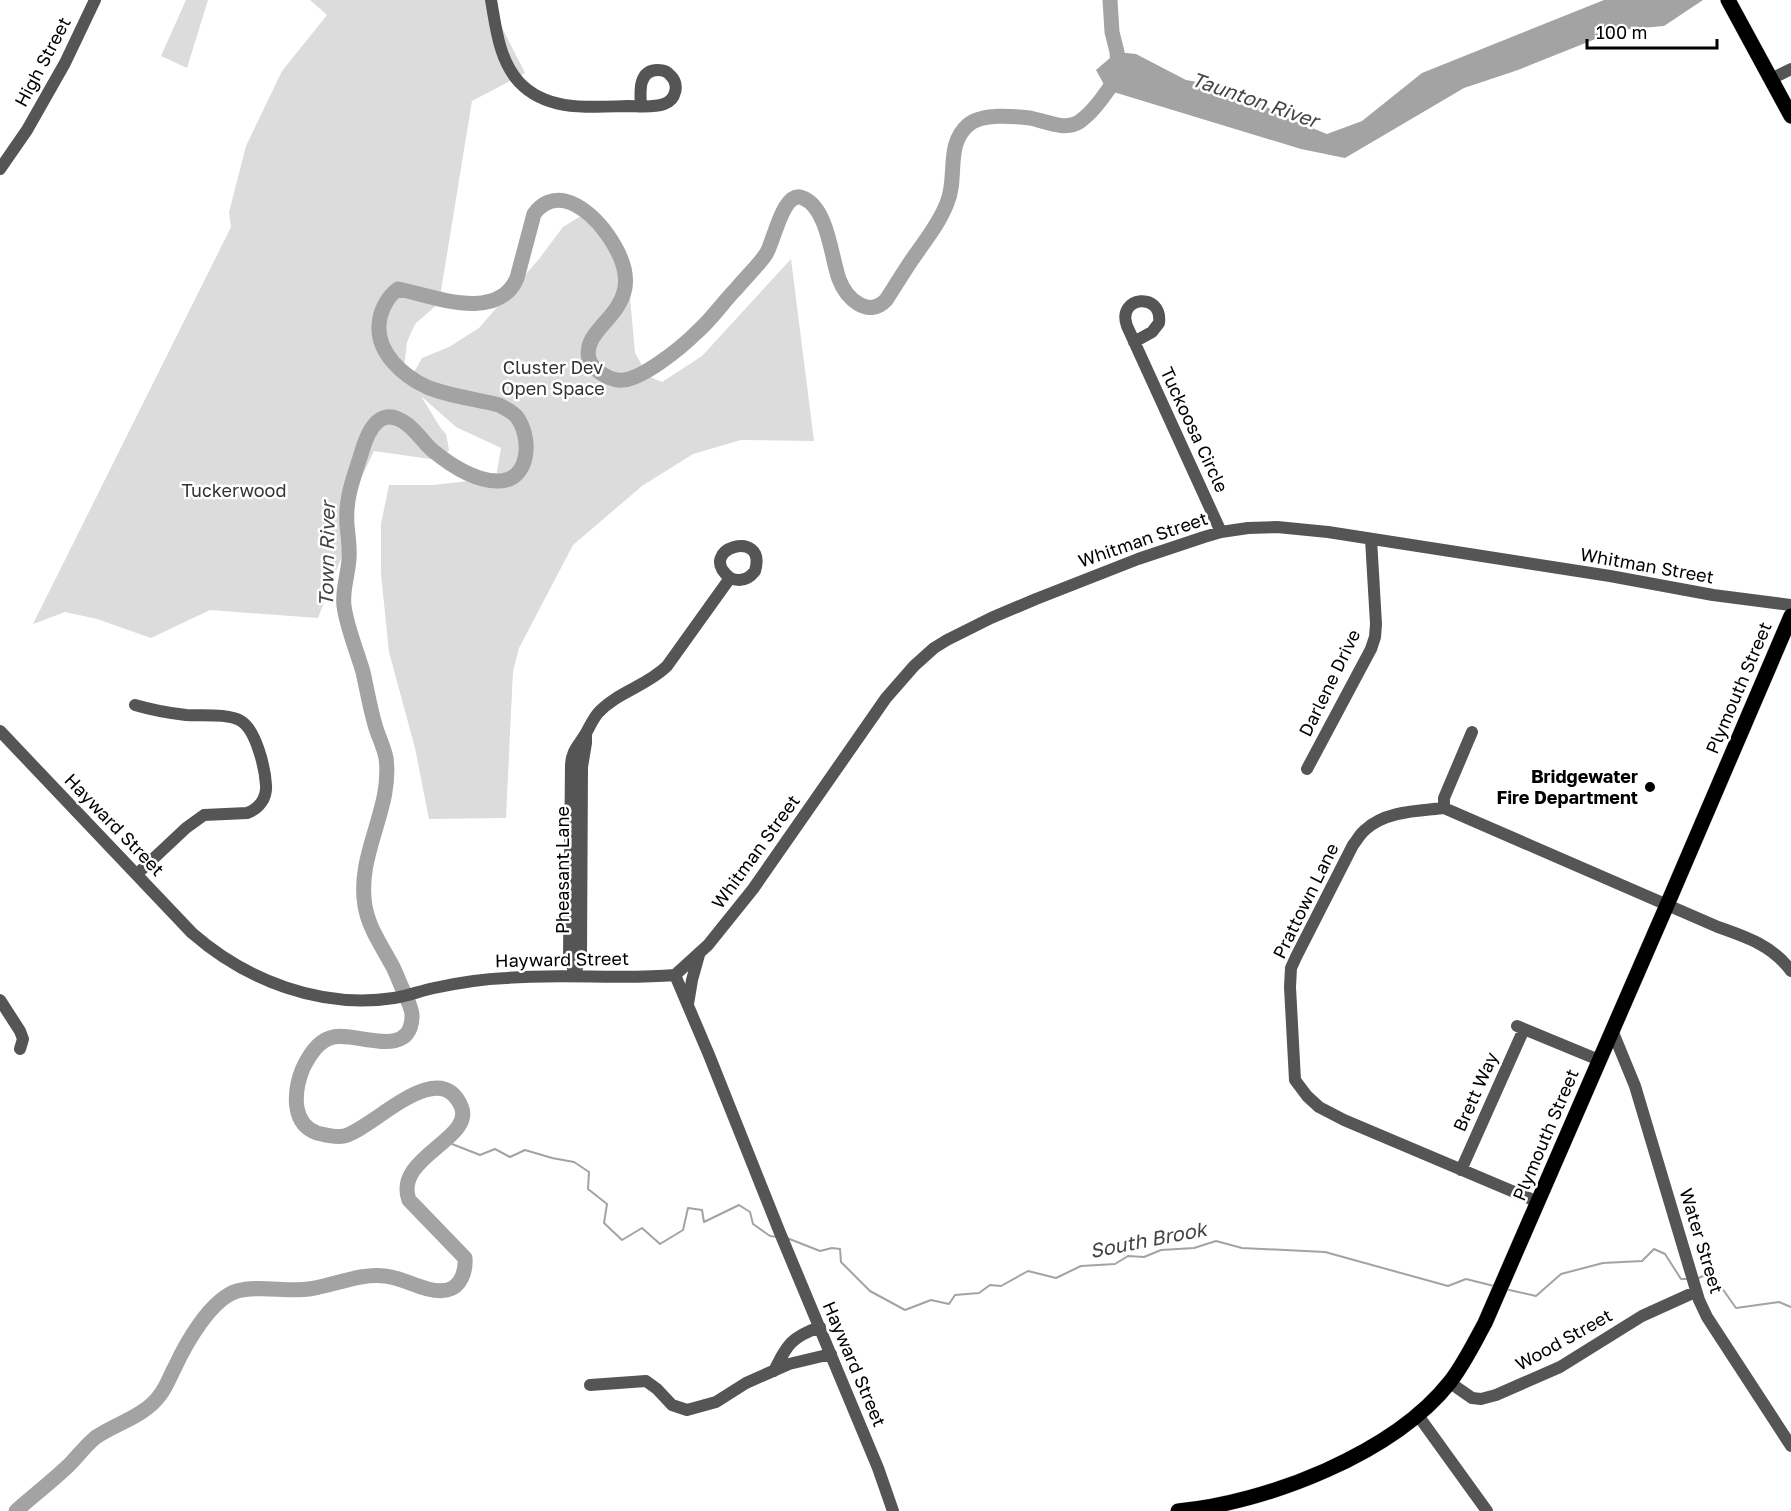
<svg xmlns="http://www.w3.org/2000/svg" width="1791" height="1511" font-family="'Golos Text',sans-serif">
<rect width="100%" height="100%" fill="#fff"/>
<path fill="#dcdcdc" d="M186,0H208L187,68L161,56Z
M310,0H488L525,73L472,101L439,303L415,324L407,342L404,368L410,379L422,358L449,347L479,328L539,259L563,227L589,211L609,225L626,253L635,353L648,376L662,382L702,356L791,259L814,441L741,440L693,454L642,486L573,545L519,648L513,671L506,818L429,819L415,748L389,652L381,574V524L389,485H433L496,478L501,448L456,427L421,396L440,427L446,434L449,450L446,453H442L430,459L374,451L356,489L342,556L318,618L210,610L151,638L97,619L65,612L33,624L231,227L229,212L246,146L282,71L327,15Z"/>
<path fill="#a3a3a3" d="M1604,0H1703L1664,26L1618,30L1518,70L1464,88L1345,158L1301,149L1107,90L1096,70L1117,52L1136,54L1186,80L1238,89L1280,115L1327,134L1362,121L1422,73Z"/>
<g fill="none" stroke-linecap="round" stroke-linejoin="round">
<path stroke="#a3a3a3" stroke-width="2" d="M448,1138L452,1144L480,1155L495,1149L510,1157L525,1150L552,1158L574,1162L589,1172L588,1189L607,1204L604,1223L622,1240L642,1228L660,1244L683,1230L688,1208L702,1210L704,1222L739,1205L750,1212L753,1224L770,1236L778,1237
M787,1238L820,1251L832,1248L840,1249L841,1262L870,1291L905,1310L931,1300L949,1304L955,1295L979,1293L990,1285L1001,1286L1028,1271L1056,1278L1081,1266L1115,1264L1128,1256L1144,1257L1161,1250L1194,1248L1216,1241L1242,1248L1325,1252L1448,1286L1466,1279L1494,1286
M1696,1279L1703,1276L1717,1281L1736,1308L1779,1302L1791,1307
M1505,1289L1536,1296L1561,1274L1603,1263L1642,1261L1654,1249L1665,1254L1681,1279H1688"/>
<path stroke="#a3a3a3" stroke-width="15" d="M1110,0L1112,32L1117,52L1118,70
M16,1511C33,1496 51,1482 68,1466C77,1457 86,1445 96,1437C117,1423 145,1416 160,1395C167,1386 170,1376 175,1367C186,1343 211,1299 237,1291C258,1285 288,1292 309,1289C335,1285 360,1273 385,1276C406,1278 426,1294 447,1290C461,1287 466,1271 465,1258L409,1200C393,1157 476,1139 461,1106C438,1055 373,1129 344,1136C335,1138 326,1135 317,1133C306,1129 299,1120 297,1108C295,1095 298,1080 303,1068C309,1056 317,1042 330,1038C352,1029 409,1062 412,1018C413,1009 407,1000 404,992C400,984 397,975 393,967C382,946 369,929 365,906C356,854 393,809 386,758C384,747 378,736 375,725C370,708 367,690 363,672C357,651 347,628 344,606C342,590 348,575 349,559C350,548 348,536 347,525C345,496 354,478 362,451C369,428 381,404 408,425C417,432 423,442 432,450C449,464 476,482 499,481C531,480 532,436 516,416C511,411 505,408 499,405C476,399 448,396 427,387C403,376 377,353 379,325C380,311 387,297 398,289C433,296 498,323 517,278L534,214C541,204 552,198 565,201C582,205 598,221 607,234C661,310 579,321 589,359C592,370 607,378 617,380C638,384 683,346 697,332C712,319 723,302 737,288C746,277 758,266 766,254C774,242 783,189 803,198C828,208 831,257 839,279C846,298 868,319 886,300C896,285 905,269 916,254C927,238 940,222 947,203C958,178 945,145 968,125C982,113 1012,116 1030,118C1045,121 1065,131 1079,122C1095,111 1107,91 1118,76"/>
<defs>
<path id="major" d="M1728,0L1791,116
M1178,1511C1266,1503 1393,1454 1450,1382C1464,1364 1474,1343 1485,1323L1667,905L1791,616"/>
</defs>
<use href="#major" stroke="#dbdbdb" stroke-width="16"/>
<path stroke="#555" stroke-width="12" d="M491,0C496,28 499,60 519,82C547,112 590,107 627,106C638,106 653,108 664,104C676,100 680,84 670,75C667,71 662,70 658,70C638,70 640,92 641,106
M1771,79L1791,69
M0,169L27,130L65,63L95,0
M1134,342L1152,332L1159,323C1163,291 1116,296 1127,326L1221,532
M135,705C152,710 168,713 186,715C201,716 228,713 241,721C256,730 265,768 266,785C267,798 259,809 247,813L204,815L186,828L137,874
M0,731L192,933C247,981 321,1009 394,998C407,996 420,991 434,988C457,983 482,979 506,978C562,973 619,980 675,975L709,1055L780,1233L878,1468L893,1511
M1307,769L1371,649L1375,637L1376,624L1371,539
M1444,808V798L1472,732
M575,974L581,955L582,767L586,743V733
M575,975L569,955L571,766C571,751 579,745 586,733C590,726 593,719 598,713C617,692 647,686 667,666L730,578C694,549 768,527 755,571C748,580 740,582 730,578
M675,975L708,945L753,889L886,698L914,666L934,648L947,640L991,618L1036,599L1138,559L1204,537L1221,532L1248,528L1277,527L1328,532L1610,576L1713,595L1791,605
M0,1000L20,1031L23,1039L20,1049
M688,1004L692,980L699,955
M1517,1026L1599,1060
M1612,1030L1635,1086L1699,1300L1707,1317L1791,1446
M1461,1170L1524,1029
M1538,1202L1344,1120L1319,1107L1307,1096L1295,1080L1290,987L1291,968L1296,957L1353,845C1357,840 1360,834 1365,830C1385,811 1418,811 1444,808L1718,927C1747,937 1773,946 1791,971
M774,1371C787,1345 791,1337 820,1327
M1449,1382L1472,1398L1481,1399L1496,1395L1560,1367L1642,1316L1695,1292
M590,1385L646,1381L657,1389L672,1405L687,1410L716,1402L746,1383L789,1364L831,1354
M1417,1414L1487,1511"/>
<use href="#major" stroke="#000" stroke-width="15"/>
</g>
<circle fill="#000" stroke="#fff" stroke-width="2" cx="1650" cy="787" r="6"/>
<g text-anchor="middle" stroke-width="5" stroke-linejoin="round" paint-order="stroke">
<g font-size="18" fill="#000" stroke="#fff">
<text transform="translate(43 62) rotate(-62)" y="6">High Street</text>
<text transform="translate(1194 430) rotate(65)" y="6">Tuckoosa Circle</text>
<text transform="translate(1143 540) rotate(-19)" y="6">Whitman Street</text>
<text transform="translate(1647 566) rotate(10)" y="6">Whitman Street</text>
<text transform="translate(1330 683) rotate(-64)" y="6">Darlene Drive</text>
<text transform="translate(1739 688) rotate(-67)" y="6">Plymouth Street</text>
<text transform="translate(114 825) rotate(46)" y="6">Hayward Street</text>
<text transform="translate(756 852) rotate(-54)" y="6">Whitman Street</text>
<text transform="translate(563 870) rotate(-90)" y="6">Pheasant Lane</text>
<text transform="translate(1306 901) rotate(-64)" y="6">Prattown Lane</text>
<text transform="translate(562 960) rotate(-1)" y="6">Hayward Street</text>
<text transform="translate(1476 1092) rotate(-66)" y="6">Brett Way</text>
<text transform="translate(1546 1135) rotate(-67)" y="6">Plymouth Street</text>
<text transform="translate(1701 1241) rotate(73)" y="6">Water Street</text>
<text transform="translate(1564 1340) rotate(-29)" y="6">Wood Street</text>
<text transform="translate(854 1364) rotate(67)" y="6">Hayward Street</text>
</g>
<g font-size="18" fill="#333" stroke="#fff">
<text x="553" y="374">Cluster Dev<tspan x="553" dy="21">Open Space</tspan></text>
<text x="234" y="497">Tuckerwood</text>
</g>
<g font-size="18" font-weight="bold" fill="#000" stroke="#fff" text-anchor="end">
<text x="1638" y="783">Bridgewater<tspan x="1638" dy="21">Fire Department</tspan></text>
</g>
<g font-size="20" font-style="italic" fill="#444" stroke="#fff">
<text transform="translate(1255 100) rotate(19)" y="7">Taunton River</text>
<text transform="translate(327 554) rotate(-89)" y="7">Town River</text>
<text transform="translate(1148 1240) rotate(-11)" y="7">South Brook</text>
</g>
</g>
<path d="M1587 39v9h130v-9" fill="none" stroke="#000000" stroke-width="3"/>
<text x="1596" y="39" font-size="18" fill="#000000" stroke="#ffffff" stroke-width="4.5" paint-order="stroke">100 m</text>
</svg>
